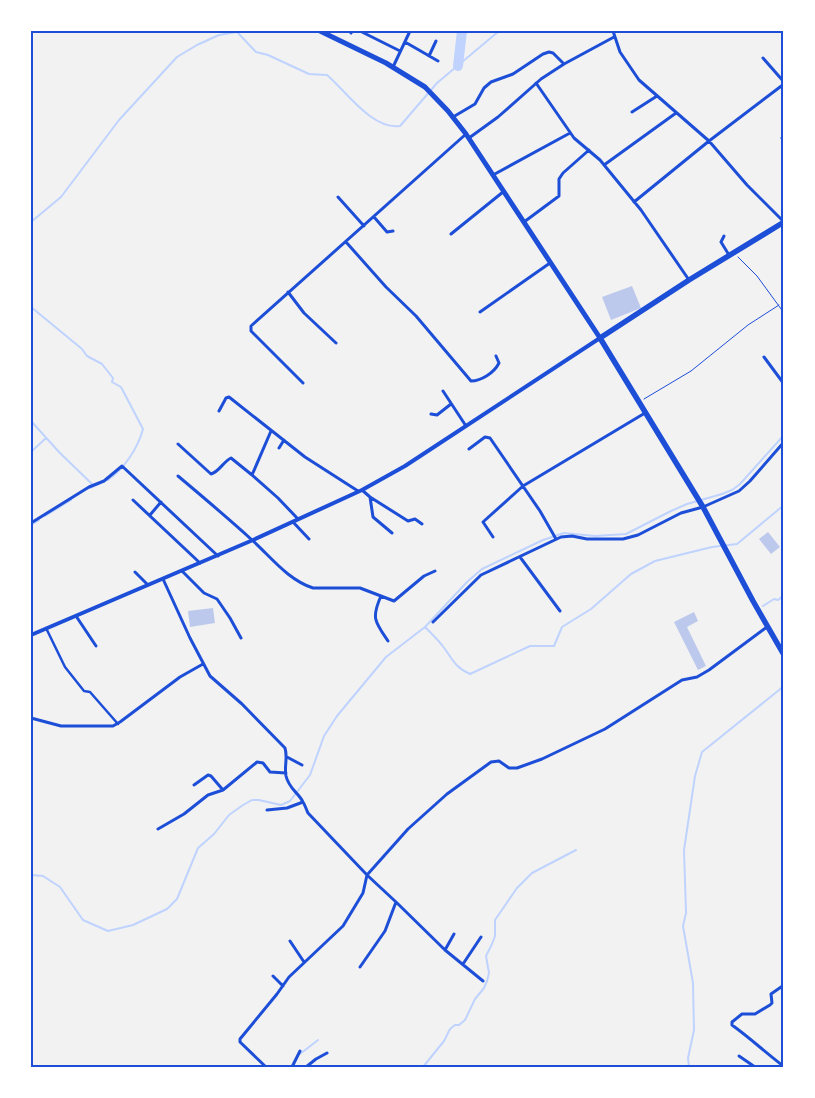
<svg xmlns="http://www.w3.org/2000/svg" width="815" height="1098" font-family="Montserrat,sans-serif">
<rect width="100%" height="100%" fill="#f2f2f2"/>
<g fill="none" stroke-linecap="round" stroke-linejoin="round">
<path stroke="#bfd3fe" stroke-width="2" d="M31,222L61,197L119,120L177,57L197,45L219,35L237,32L256,52L268,55L309,74L327,75C346,91 372,130 400,126L437,83L499,31
M31,307L82,349L87,356L102,364L113,378L112,382L121,387L143,429C138,448 124,469 108,480
M31,421L59,452L93,485
M31,452L46,438
M90,488L99,484
M45,516L71,500
M31,525L39,520
M763,606L774,599L778,600L784,595
M425,627C431,633 437,639 442,645C452,658 454,667 470,674L530,646H554L562,627L591,609L631,574L655,561L712,547L737,544L784,505
M31,875L43,876L60,887L83,920L108,931L133,925L167,909L177,899L198,848L214,834L229,815L243,805L252,800H259L281,805L290,801L310,775L324,736L337,716L386,657L425,627L467,582L482,569L543,540L564,533L595,536L626,534L671,511L687,504L722,494L732,490L740,484L784,435
M300,1054L318,1040
M423,1067L444,1041L450,1029L455,1025H459L465,1020L475,999L484,988L487,981L489,973L486,956L492,944L495,936V920L517,888L532,873L576,850
M689,1067L688,1058L694,1030L693,983L683,926L686,913L684,850L695,776L702,752L784,686"/>
<path stroke="#bfd3fe" stroke-width="10" d="M458,66L462,31"/>
</g>
<path fill="#bdc9ec" d="M632,286L641,308L611,320L602,297Z
M768,532L780,547L771,554L759,539Z
M213,608L215,623L190,627L188,611Z
M694,612L698,621L687,627L706,666L698,670L674,622Z"/>
<g fill="none" stroke-linecap="round" stroke-linejoin="round">
<path stroke="#1d4ed8" stroke-width="1" d="M738,257L757,276L784,313
M644,399L691,371L748,325L779,305"/>
<path stroke="#1d4ed8" stroke-width="2.5" d="M46,628L65,667L84,691L90,692L118,724"/>
<path stroke="#1d4ed8" stroke-width="3" d="M360,31L400,51
M613,31L620,52L639,80L709,141L747,185L784,222
M351,33L352,31
M405,42L438,61
M429,56L436,41
M763,58L784,82
M393,67L410,31
M536,83L574,138L600,160L641,210L689,280
M632,112L657,96
M453,117L475,104L484,88L491,82L513,74L543,54L549,52L553,53L564,64
M469,138L498,117L541,79L564,64L614,37
M782,138L784,139
M604,165L676,113
M493,175L570,133
M338,197L364,226
M634,202L709,141L784,84
M374,217L387,232L393,231
M524,222L559,196V179L563,173L589,150
M451,234L503,192
M724,236L721,242L729,255
M346,242L386,287L416,316L471,381C481,381 494,373 499,363L496,356
M288,292L304,313L336,343
M480,312L550,263
M764,357L784,384
M303,383L251,331V326L466,134
M443,391L466,426
M219,411L226,398L229,397L305,457L358,491
M431,414L437,415L451,404
M271,431L252,475L278,498L298,519
M178,444L211,474C219,472 223,462 231,458L252,475
M279,448L284,440
M469,449L485,437L490,438L540,511L556,539
M178,476C203,497 228,518 252,540C271,557 288,580 313,588H360L394,601L424,576L435,571
M362,490L370,497L373,517L392,533
M370,497L408,521L415,519L422,524
M133,500L200,563
M150,515L161,502
M293,522L309,539
M31,523L89,487L104,481L122,466L218,556
M493,537L483,522L523,486L645,413
M520,557L560,611
M182,571L204,593L217,599L230,618L241,638
M135,572L148,585
M163,579L190,638L210,676L242,704L285,748C288,758 284,766 286,776C289,789 298,792 303,802C305,805 306,809 308,813L367,875L396,902L385,931L360,967
M381,596C371,618 375,622 388,641
M76,616L96,646
M433,622L481,575L561,537L572,536L587,539H623L638,535L681,513L703,507L739,491L750,481L784,442
M31,718L61,726H113L120,722L180,677L203,664
M287,757L302,765
M194,785L208,775L211,776L223,790
M267,810L287,808L303,802
M158,829L184,814L208,795L223,790L257,762L263,763L270,772L286,773
M396,902L445,950L483,981
M290,941L304,962
M445,950L454,934
M463,964L481,937
M273,976L283,986
M784,985L771,994L772,1003L770,1005L755,1014H742L732,1022V1025C750,1038 765,1052 782,1065L784,1063
M739,1056L755,1067
M266,1067L240,1042V1039L277,994L289,977L343,926L363,893L367,875L408,829L447,794L491,762L499,761L509,768H517L542,759L605,729L682,680L697,677L709,670L767,627
M292,1067L300,1051
M306,1067L316,1059L327,1053"/>
<path stroke="#1d4ed8" stroke-width="4" d="M31,635L253,540L362,490L405,466L600,338"/>
<path stroke="#1d4ed8" stroke-width="5" d="M320,31L386,63L425,87L448,111L466,134L600,338"/>
<path stroke="#1d4ed8" stroke-width="5.5" d="M784,222L689,280L600,338L703,507L753,601L784,655"/>
</g>
<rect width="815" height="1098" fill="none" stroke="#ffffff" stroke-width="65"/>
<rect x="32" y="32" width="750" height="1034" fill="none" stroke="#1d4ed8" stroke-width="2"/>
</svg>
